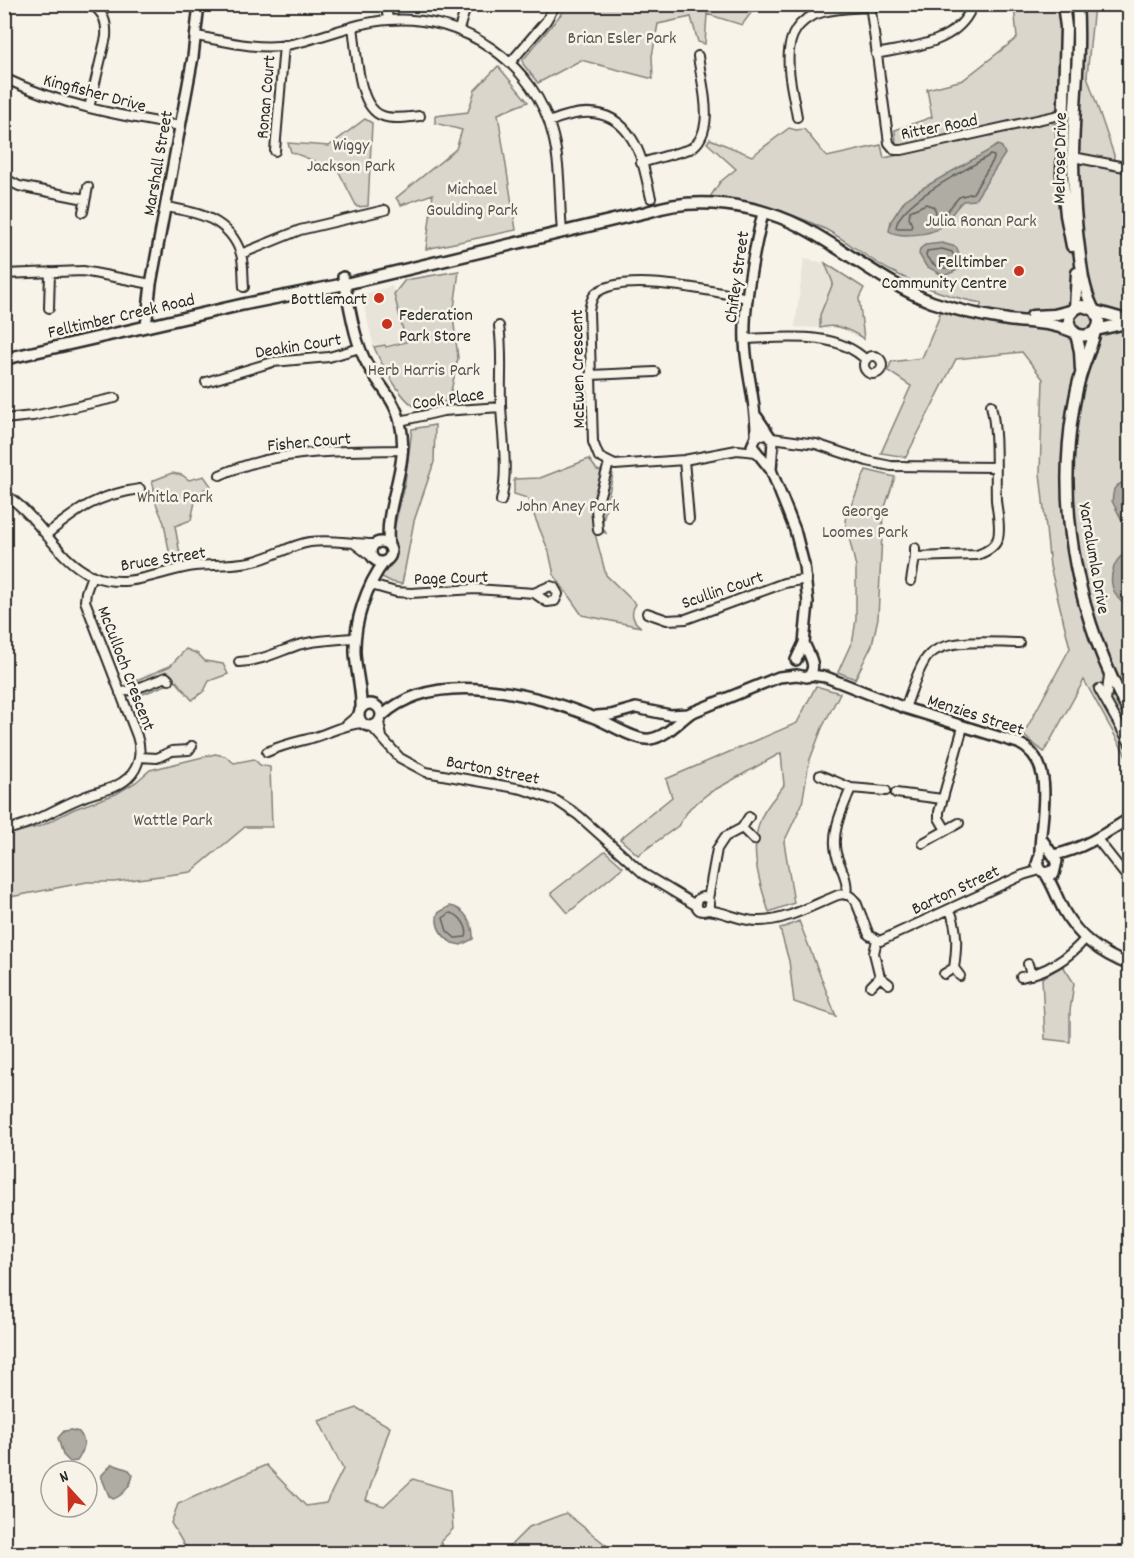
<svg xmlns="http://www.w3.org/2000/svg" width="1134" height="1558" font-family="Dekko,sans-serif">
<rect width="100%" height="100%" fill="#f7f3e8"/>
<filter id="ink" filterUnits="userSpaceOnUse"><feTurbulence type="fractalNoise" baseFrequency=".0167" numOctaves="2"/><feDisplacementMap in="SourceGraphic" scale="12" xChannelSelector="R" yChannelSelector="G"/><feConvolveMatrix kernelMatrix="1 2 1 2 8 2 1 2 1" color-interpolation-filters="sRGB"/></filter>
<g filter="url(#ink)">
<path fill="#e8e4da" d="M804,259L825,263L833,283L820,315V328L795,327Z
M392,286L406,342L374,347L361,295Z"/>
<path fill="#dad6cc" stroke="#82807c" stroke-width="1.5" d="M565,5V4L757,5L742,25L707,14L705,44L698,42L691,17L658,24L652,56L653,79L581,60L538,83L523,64V60L561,14Z
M1014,5H1094L1087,76L1114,155L1113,170L1130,173L1129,761L1084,680L1044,752L1023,735L1070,648L1050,566L1040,473L1043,379L1022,352L956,359L906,457L881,453L911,386L888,371L891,362L922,358L938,320L941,307L976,315L982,303C950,298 920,286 891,271C868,259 848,241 825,229C788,211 751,200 710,197L720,182L736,169L707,143L710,139L752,156L789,128L796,130L804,129L827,157L881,145L884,158L1051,122L1055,124L1056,142L1058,107L1054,111L1039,116L905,146L896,144L895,130L932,117L927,89L963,80L1017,38Z
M498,66L528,102L498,114L516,230L426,249L433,194L401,205L396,198L456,149L462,130L435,123V116L468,112L475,90Z
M365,119L372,123L368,206L357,207L338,170L291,152L288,143L329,146Z
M825,263L864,288L859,298L864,339C850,330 837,323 820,328V315L833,283Z
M459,271L453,316L458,358L449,401L414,406C400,397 381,364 374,347L385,345L386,347L406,342L394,294L405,280Z
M435,425L434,462L414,521L402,584L392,582L380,576C393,566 398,557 391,542L405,482L412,429Z
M589,459L597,470L613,474L602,526L606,533L594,530L606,575L636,604C630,612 632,621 641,627L582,615L554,575L549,552L527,498L514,494V479L540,478Z
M866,470L895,477L883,513L878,618L872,645L855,679L838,672L853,639L856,619V567L845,520Z
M172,473L182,475L189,480L204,476L211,486L197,493L191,520L175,526L181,560L171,562L164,523L152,494L154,488L152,481Z
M186,649L198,654L205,661L223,664L228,674L209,681L204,691L192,700L176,681L133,698L127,684L170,666Z
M816,686L840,693L822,728L809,762L802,804L784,842L794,903L769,912C759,882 748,847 762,816C767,805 777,795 784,785L781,753L709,793L690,808L678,826L638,855L620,839L672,797L666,779L797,723Z
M215,754L225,756L234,763L254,759L260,765L270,767L272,827H245L191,872L114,882H87L5,898V835L41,826L74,809L116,794L136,782L150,770Z
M605,851L623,867L568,913L551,893Z
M799,921L836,1016L794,1002L789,961L780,929Z
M1063,966L1074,983L1070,1011V1042L1045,1039L1042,978Z
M357,1408L390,1427L366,1500L384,1506L413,1479L450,1490L453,1529L440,1542L449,1553H189L171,1523L178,1504L266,1465L306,1506L326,1503L343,1469L319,1421Z
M566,1513L616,1553H503L529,1527Z"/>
<path fill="#afaca4" stroke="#7a7874" stroke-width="1.5" d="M998,145L1002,147L1005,154L975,200L963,201C954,209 949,220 941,227C931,235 898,238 889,231L891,221L905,200L923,188Z
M942,243L956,247L962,260V268L944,276L926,266L919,254L920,249L925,245Z
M1129,480V532L1127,530L1112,501L1114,489L1118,485Z
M1126,553H1129V607C1123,603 1118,600 1115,593C1108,580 1112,560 1126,553Z
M450,906C465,908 474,925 473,939L461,945L452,943C442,936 434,926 438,913Z
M71,1430L79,1432C87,1442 84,1451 77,1461L70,1462L63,1455L58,1438L64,1431Z
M112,1464L129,1470L133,1475C131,1485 123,1496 113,1499L109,1496L101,1476Z"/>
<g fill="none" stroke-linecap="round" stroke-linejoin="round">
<path stroke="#605f5b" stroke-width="1.5" d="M990,155L994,156V159L973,193L959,197L938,222L933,220L936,212L934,207L926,204L910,211L909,218L912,225L911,228H896C898,202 967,170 990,155Z
M942,249L952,252L956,261L954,266C942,271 934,267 926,256L927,251Z
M450,913C460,914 469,928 466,937L455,938L447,931L443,918Z"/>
<defs>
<path id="minor" d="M386,4L388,20
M870,4L889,143L895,150H902L1064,114
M353,27C357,51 357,108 383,116C394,120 409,117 420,116
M459,29L467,4
M196,36C225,41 257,50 287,45C321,39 354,22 389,20C463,14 536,64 553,136C561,167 559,200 562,232
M876,54C909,47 951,45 969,13
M511,62L546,21L556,4
M4,78C60,105 121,116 181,126
M89,108L106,37C107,22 104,13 91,4
M797,117C791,80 772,25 823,12C838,8 855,8 870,7
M549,122C580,109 612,106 632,139C643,156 646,179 651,198
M275,151L284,45
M1073,157L1130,168
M641,163L690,149C718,132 701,82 698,56
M4,178L19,186L85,199
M166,207C197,212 230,219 241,254C244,264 243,277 244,287
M83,212L88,187
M241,254L300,230L385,210
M4,274L83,271L151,284
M748,298C715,292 621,270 595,294C591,299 590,305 589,311L593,442L599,457L615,465L684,460L737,450L756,452
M49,308L50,272
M499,326C503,352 500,378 501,404C502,437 509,468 501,501
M745,339C783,338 836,330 866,360
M864 365a9 9 0 1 1 18 0a9 9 0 1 1-18 0Z
M591,375L655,372
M206,382L273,362L329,357L360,348
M4,419L33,416L115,398
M400,421L443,411L501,407
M772,438L816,444L867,461L891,466L996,467
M684,460L689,519
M220,475C278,449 341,451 403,450
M4,494C39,515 55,558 91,575C127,591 159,571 194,566C215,564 237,566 258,560C276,555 291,545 310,542C331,539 352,544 374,544
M598,530L596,509L609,463
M47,534C80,508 97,495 140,489
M355,544L371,556
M915,557L977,555C986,552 995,547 998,538C1001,526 997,511 996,500C995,468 998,437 991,405
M911,581L915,557V548
M371,585L396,592L411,593L475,589L534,593L550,586L554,587L558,594L555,601L547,602L534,593
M647,613L667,620L686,619L784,583L807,579
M239,662C261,661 278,652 298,645C317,640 336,639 355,638
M1099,689L1130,744
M120,693L143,686L166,677L169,680
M1106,701L1109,675
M905,708C911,693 916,674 925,660C940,636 993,643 1019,643
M379,722L382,737
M346,725L359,714
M371,726L400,758L426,772L522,789L557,801L578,815L644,874L697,906
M267,752C282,745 296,742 312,738C329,733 344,724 363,723
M139,757L157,758L172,751L189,750L192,746
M820,775L851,788L886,791
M896,793L942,799
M749,817L742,828L754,840
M4,830C33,825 55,808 81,798C96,791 115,790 128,778C140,767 142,751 137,736L85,601L86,592L92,575
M946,830L939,818V812L963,727
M1097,839L1130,881
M923,843L959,823
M846,895C849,879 840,868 836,853C831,830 843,808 851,788
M696 904a7 7 0 1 1 14 0a7 7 0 1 1-14 0Z
M708,899L717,849L725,837L742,828
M707,910C724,911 740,921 757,921C784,922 813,905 838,895C846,893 851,895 856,902L869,935L880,941L1023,875L1040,870
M950,910C958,929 957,947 954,968
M877,940L874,953L880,977
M1028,964L1031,975
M944,974L954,968L960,976
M1021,977C1046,972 1068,959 1085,939
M871,986L880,977L889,984"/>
<path id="tertiary" d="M343,277C350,305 353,337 366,362C377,383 395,399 400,422C411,467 383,505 389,546
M146,326L151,284L193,57L199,4
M757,417L773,441L771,470
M767,435L761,434L756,437L752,446L771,470L795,530L804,565L808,603L804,643L796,660
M756,437C757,404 746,373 745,341C743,302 754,251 763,213
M371 552a10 10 0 1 1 20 0a10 10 0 1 1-20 0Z
M810,675L826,677L905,708L1018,743C1059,762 1039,819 1040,855L1037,864L1040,870L1045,873L1054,870
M359 715a11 11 0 1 1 22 0a11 11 0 1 1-22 0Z
M361,709C362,690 356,672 355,653C354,623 366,585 385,561
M382,716C435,667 536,694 595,718C610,724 636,741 650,739C666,737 679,721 692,712
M597,716L611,715L636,708L670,715L688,714L779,677L797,675L807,677C819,668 809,655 804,643
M1041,838L1057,861L1054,874
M1054,855C1082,849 1105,834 1130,818
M1045,873C1053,885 1057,898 1064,911C1079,938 1101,954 1130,965"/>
<path id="secondary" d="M1063,4L1066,27L1062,174L1066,215L1072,246
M1077,4C1081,56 1073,108 1073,160C1073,200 1077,239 1083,278C1085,287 1087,296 1091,304C1093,310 1098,314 1099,321C1099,337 1076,341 1070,326C1066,316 1073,309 1082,306L1094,310
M1075,309L1077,273
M1095,311L1130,321
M1032,316L1054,315L1074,310
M1096,330L1126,323
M1095,331C1092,346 1085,360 1081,374C1077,386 1075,398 1073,410C1056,514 1079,622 1130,714
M1076,334L1080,351L1081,370
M4,359L245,304L345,284L647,212C695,195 757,204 802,227C846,250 885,284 932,302C956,310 982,316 1008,320C1031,323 1052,322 1074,332"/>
</defs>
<use href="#minor" stroke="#2b2b2b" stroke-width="12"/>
<use href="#tertiary" stroke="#2b2b2b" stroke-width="14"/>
<use href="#secondary" stroke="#2b2b2b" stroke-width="15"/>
<use href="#minor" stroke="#f7f3e8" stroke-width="8"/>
<use href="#tertiary" stroke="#f7f3e8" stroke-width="9"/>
<use href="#secondary" stroke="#f7f3e8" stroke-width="10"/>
</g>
</g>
<g fill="#c8321e" stroke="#f7f3e8" stroke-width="2">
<circle cx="1019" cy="271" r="6"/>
<circle cx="379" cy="298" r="6"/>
<circle cx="387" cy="324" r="6"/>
</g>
<g text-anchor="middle" stroke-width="5" stroke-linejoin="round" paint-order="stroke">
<g font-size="18" fill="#575653" stroke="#f7f3e8">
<text x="622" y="43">Brian Esler Park</text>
<text x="351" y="150">Wiggy<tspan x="351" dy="21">Jackson Park</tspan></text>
<text x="472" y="194">Michael<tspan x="472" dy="21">Goulding Park</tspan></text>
<text x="981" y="226">Julia Ronan Park</text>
<text x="424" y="375">Herb Harris Park</text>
<text x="175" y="502">Whitla Park</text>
<text x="568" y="511">John Aney Park</text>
<text x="865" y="516">George<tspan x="865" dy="21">Loomes Park</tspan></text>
<text x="173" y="825">Wattle Park</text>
</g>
<g font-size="18" fill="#2b2b2b" stroke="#f7f3e8">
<text transform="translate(95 92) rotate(15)" y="6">Kingfisher Drive</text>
<text transform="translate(265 97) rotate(-85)" y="6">Ronan Court</text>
<text transform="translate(939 126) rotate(-11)" y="6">Ritter Road</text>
<text transform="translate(1059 158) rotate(-89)" y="6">Melrose Drive</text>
<text transform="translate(157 163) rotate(-80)" y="6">Marshall Street</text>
<text transform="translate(736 277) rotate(-82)" y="6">Chifley Street</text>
<text transform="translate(121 315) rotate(-13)" y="6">Felltimber Creek Road</text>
<text transform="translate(298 345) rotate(-9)" y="6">Deakin Court</text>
<text transform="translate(577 369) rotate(-91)" y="6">McEwen Crescent</text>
<text transform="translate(448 398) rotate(-8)" y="6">Cook Place</text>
<text transform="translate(309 441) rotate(-5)" y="6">Fisher Court</text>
<text transform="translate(163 558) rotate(-9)" y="6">Bruce Street</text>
<text transform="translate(1095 558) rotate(80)" y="6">Yarralumla Drive</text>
<text transform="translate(451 577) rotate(-2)" y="6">Page Court</text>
<text transform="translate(722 589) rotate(-19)" y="6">Scullin Court</text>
<text transform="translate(127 668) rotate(69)" y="6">McCulloch Crescent</text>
<text transform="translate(976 714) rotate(18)" y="6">Menzies Street</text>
<text transform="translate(493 769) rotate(11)" y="6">Barton Street</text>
<text transform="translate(955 889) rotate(-25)" y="6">Barton Street</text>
</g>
<g font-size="18" fill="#2b2b2b" stroke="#f7f3e8" text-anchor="end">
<text x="1007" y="267">Felltimber<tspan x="1007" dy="21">Community Centre</tspan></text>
<text x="367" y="304">Bottlemart</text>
<text x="399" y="320" text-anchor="start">Federation<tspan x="399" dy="21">Park Store</tspan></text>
</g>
</g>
<rect width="1134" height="1558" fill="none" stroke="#f7f3e8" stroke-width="24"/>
<rect x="12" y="12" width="1110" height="1534" fill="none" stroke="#2b2b2b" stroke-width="2" filter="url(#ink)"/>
<g transform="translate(69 1489) rotate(338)"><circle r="28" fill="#f7f3e8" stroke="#a5a39c" stroke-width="1.5"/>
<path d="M0-4.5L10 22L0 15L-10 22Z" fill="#c8321e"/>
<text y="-9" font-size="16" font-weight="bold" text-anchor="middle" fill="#2b2b2b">N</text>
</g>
</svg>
